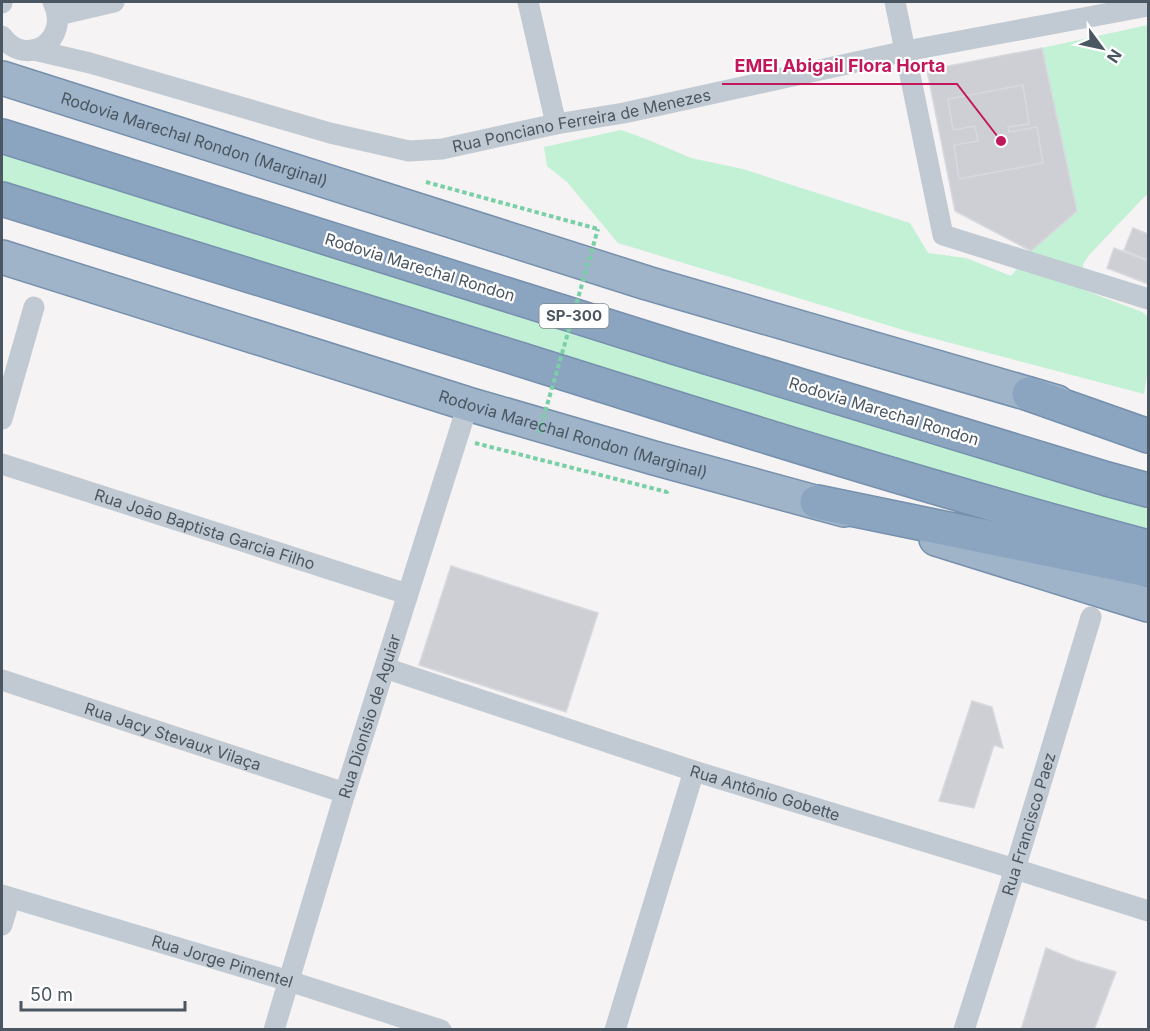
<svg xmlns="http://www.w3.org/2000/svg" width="1150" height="1031" font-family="Inter,sans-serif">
<rect width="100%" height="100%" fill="#f5f3f3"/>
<path fill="#c3f1d5" d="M1148,25V193L1090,254L1083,264L1084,290L1142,312L1148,317V368L1144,394L913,333L618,243L567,182L547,166L544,147L621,130L646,139L691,158L743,169L910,223L928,253L966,258L1011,276L1031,251L1077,211L1042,48Z
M2,151L1148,505V535L914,468L2,182Z"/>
<path fill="#cdcfd5" stroke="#d7d9de" stroke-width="1.5" d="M1042,48L1077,211L1031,251L955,211L927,70Z
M1023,85L1029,124L1008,127L1009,132L1037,127L1043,163L959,179L954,145L978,141L975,126L953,130L948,99Z
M1133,228L1148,234V260L1124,250Z
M1114,248L1148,261V284L1107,268Z
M451,566L598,613L566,712L419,665Z
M972,701L992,707L1003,748L994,745L974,808L939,801Z
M1046,948L1075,960L1116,972L1094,1030H1021Z"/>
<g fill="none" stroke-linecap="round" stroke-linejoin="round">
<defs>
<g id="trunk">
<path id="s8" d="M2,78L647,283L1057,402"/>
<path id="s9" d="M2,257L468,404L654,458L844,510"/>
<path d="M936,539L1148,605"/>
</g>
<path id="motorway" d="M2,136L677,348L1107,479L1148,490
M2,199C175,251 347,305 519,359C728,425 937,491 1148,547
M1029,394L1148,436
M817,502L1148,570"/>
</defs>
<use href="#trunk" stroke="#7690ad" stroke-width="36"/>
<use href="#motorway" stroke="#7690ad" stroke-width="36"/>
<path stroke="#7ad0a6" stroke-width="4" stroke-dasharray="4.5 3" stroke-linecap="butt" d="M426,182L598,229
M475,443L667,492L669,489"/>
<g stroke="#c1cad2" stroke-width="21">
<path d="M528,2L556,124"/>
<path d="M895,2L943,235L1148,299"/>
<path d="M2,3V2"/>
<path d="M58,15L114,2"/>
<path d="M2,36C25,69 72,41 53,2"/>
<path id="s1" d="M34,50L90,63L330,133L409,151L442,149L556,124L624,113L906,51L1148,6"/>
<path d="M2,419L34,307"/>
<path id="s2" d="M2,464L407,594"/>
<path id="s3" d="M385,668L694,771L1015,869L1148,911"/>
<path id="s4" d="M2,680L345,793"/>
<path id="s5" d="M2,895L289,981L441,1030"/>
<path d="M2,925L10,898"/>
<path id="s6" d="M274,1030L345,793L468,404"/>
<path d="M615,1030L694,771"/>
<path id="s7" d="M964,1030L1015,869L1091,617"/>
</g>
<use href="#trunk" stroke="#9fb4c9" stroke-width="33"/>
<use href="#motorway" stroke="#8ba5c1" stroke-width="33"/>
<path stroke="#7ad0a6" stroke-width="4" stroke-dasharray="4.5 3" stroke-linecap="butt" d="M539,433L598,229"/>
</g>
<g text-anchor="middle" stroke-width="4.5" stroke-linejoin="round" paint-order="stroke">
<rect fill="#fff" stroke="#808990" stroke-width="1.5" x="539.5" y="304" width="69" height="24" rx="4.5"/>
<g font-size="15" font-weight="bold" fill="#4a5661">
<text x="574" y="321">SP-300</text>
</g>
<g font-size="16" fill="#4a5661" stroke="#fff">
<text dy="6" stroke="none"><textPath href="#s1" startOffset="564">Rua Ponciano Ferreira de Menezes</textPath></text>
<text dy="6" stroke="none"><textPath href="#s8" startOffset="202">Rodovia Marechal Rondon (Marginal)</textPath></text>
<text transform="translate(420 267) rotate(17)" y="6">Rodovia Marechal Rondon</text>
<text transform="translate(884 411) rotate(17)" y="6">Rodovia Marechal Rondon</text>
<text dy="6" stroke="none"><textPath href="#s9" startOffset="598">Rodovia Marechal Rondon (Marginal)</textPath></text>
<text dy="6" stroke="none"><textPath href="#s2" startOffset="213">Rua João Baptista Garcia Filho</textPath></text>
<text dy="6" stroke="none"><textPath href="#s6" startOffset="328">Rua Dionísio de Aguiar</textPath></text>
<text dy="6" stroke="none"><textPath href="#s4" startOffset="180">Rua Jacy Stevaux Vilaça</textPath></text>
<text dy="6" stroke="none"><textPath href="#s3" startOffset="400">Rua Antônio Gobette</textPath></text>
<text dy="6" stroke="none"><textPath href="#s7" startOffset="216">Rua Francisco Paez</textPath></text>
<text dy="6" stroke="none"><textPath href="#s5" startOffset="230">Rua Jorge Pimentel</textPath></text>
</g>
</g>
<path fill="none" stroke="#c2185b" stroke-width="2" d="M1001 141L957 84H722"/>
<circle fill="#c2185b" stroke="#fff" stroke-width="2" cx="1001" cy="141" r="6"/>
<g font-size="18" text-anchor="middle" font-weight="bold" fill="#c2185b" stroke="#fff" stroke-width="4.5" stroke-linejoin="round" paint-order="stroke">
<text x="840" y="72">EMEI Abigail Flora Horta</text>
</g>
<rect width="1150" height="1031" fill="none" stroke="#4a5661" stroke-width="6"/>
<g transform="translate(1102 48) rotate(123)" stroke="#ffffff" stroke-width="4.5" paint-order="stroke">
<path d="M0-4.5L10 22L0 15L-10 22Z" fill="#4a5661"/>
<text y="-9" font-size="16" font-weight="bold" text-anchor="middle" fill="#4a5661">N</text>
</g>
<path d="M21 1001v9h164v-9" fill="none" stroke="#4a5661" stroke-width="3"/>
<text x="30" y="1001" font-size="18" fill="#4a5661" stroke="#ffffff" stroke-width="4.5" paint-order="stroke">50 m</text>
</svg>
